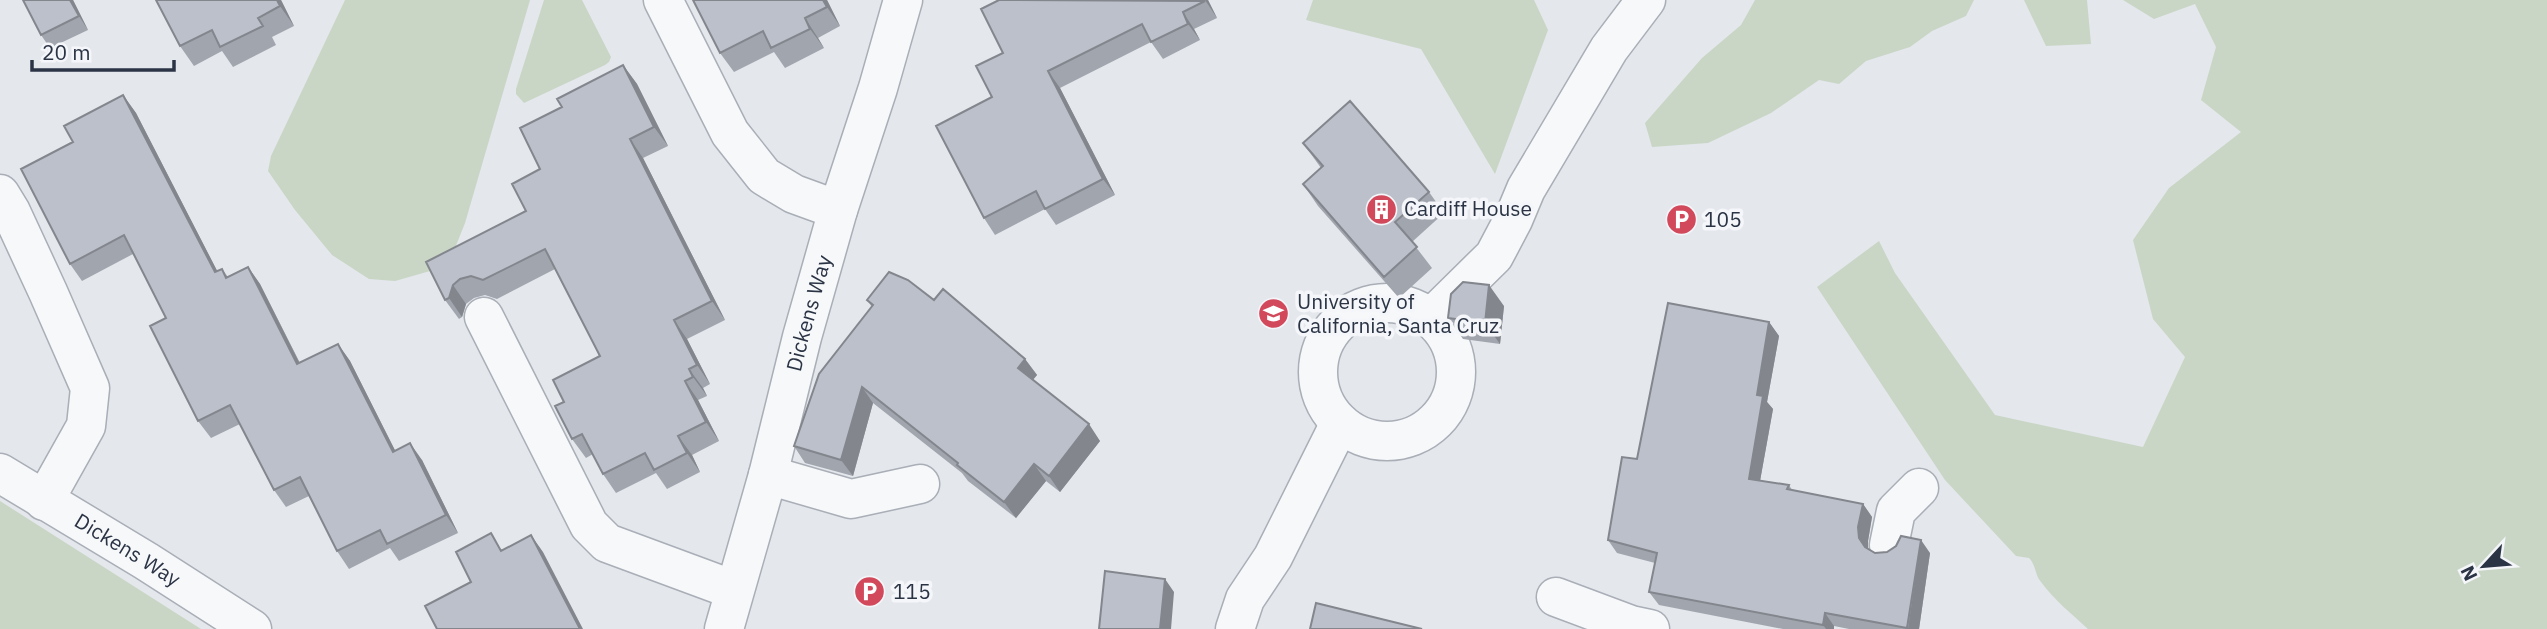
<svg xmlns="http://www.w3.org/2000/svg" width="2547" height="629" font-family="'IBM Plex Sans',sans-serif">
<rect width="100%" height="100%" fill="#e4e7ec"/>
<path fill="#c9d6c5" d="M345,0H530L465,223L453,253L437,269L395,281L369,279L332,255L295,210L268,171L271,156Z
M544,0H582L611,57L609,62L605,65L524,103L516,94V89Z
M1313,0H1534L1548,30L1495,174L1421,49L1306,20Z
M1755,0H1974L1966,16L1932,31L1910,47L1866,61L1839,84L1819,80L1771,113L1708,143L1652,147L1645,123L1702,58L1741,25Z
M2024,0H2087L2091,44L2046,46Z
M2123,0H2547V629H2088C2072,614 2054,600 2041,582C2035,575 2036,565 2029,558L2016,556L1945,480L1817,287L1879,241L1895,273L1995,415L2143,447L2185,357L2153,319L2133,240L2169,188L2241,132L2201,100L2216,47L2195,4L2154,19Z
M0,501L201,629H0Z"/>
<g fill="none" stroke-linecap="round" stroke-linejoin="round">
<defs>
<g id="minor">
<path d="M663,0L730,133L764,176L794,194L838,210"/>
<path d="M0,194L11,212L48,292L90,388L86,426L44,501"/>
<circle cx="1387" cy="372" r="69"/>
<path d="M484,317L589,525L607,543L734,590"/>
<path d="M1432,317L1494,256L1513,220L1526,189L1609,49L1646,0"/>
<path id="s1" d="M0,473L146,561L252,629"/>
<path d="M768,475L851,499L920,484"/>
<path d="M1889,545L1896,511L1919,488"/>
<path d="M1556,597L1631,625L1650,629"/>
<path id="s2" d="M724,629L768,475L802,337L838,210L878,88L903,0"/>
<path d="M1235,629L1245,599L1273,557L1340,423"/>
</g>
</defs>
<use href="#minor" stroke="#a9aeb7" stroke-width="41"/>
<use href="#minor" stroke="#f7f8fa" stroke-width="38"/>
</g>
<path fill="#a1a5ae" d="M23,0H73L88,30L50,48L41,35Z
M156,0H281L294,26L272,37L276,45L233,67L222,51L194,66L180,46Z
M693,0H827L840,26L818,38L824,48L785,68L774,52L734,72L720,53Z
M999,0H1208L1217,18L1194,29L1200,40L1163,59L1151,42L1060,88L1115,195L1056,225L1045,209L995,235L984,218L992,97L1003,53Z
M623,65L637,84L668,146L643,158L725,320L687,339L710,384L703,388L707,396L698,400L719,441L692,455L700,472L667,489L656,473L616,493L603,474L593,454L586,458L572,439L564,402L600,356L555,269L497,299L485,295L474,298L466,304L462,317L459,319L445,300L426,262L526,211L562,107Z
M123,95L136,113L217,271L222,269L228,277L248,267L260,284L300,363L338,344L350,361L395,451L422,460L458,533L399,561L390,548L349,569L337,551L309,496L286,507L274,490L240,424L211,438L198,421L166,318L133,254L82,281L70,264Z
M1303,143L1429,192L1444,213L1412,242L1432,268L1399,298L1318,206L1303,184L1321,168Z
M867,300H934L1025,359L1037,375L1033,380L1100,441L1060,492L1046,481L1016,518L968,481L962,473L873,403L853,476L805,463L794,446L872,307Z
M1504,306L1500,344L1463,339L1448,318Z
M1769,322L1779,336L1767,402L1773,409L1760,481L1789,485L1792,490L1863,504L1872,517L1868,541V549L1875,553H1930L1919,629H1849L1834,626V629H1783L1659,605L1649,592L1655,563L1617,553L1608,540L1637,459Z"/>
<path fill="#83868d" d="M70,0H73L88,30L79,16Z
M277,0H281L294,26L280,6Z
M823,0H827L840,26L827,7Z
M1205,0H1208L1217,18Z
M1183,12L1194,29L1200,40L1188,24Z
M805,18L818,38L824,48L810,29Z
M623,65L637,84L668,146L654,127Z
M1048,71L1060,88L1115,195L1103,179Z
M123,95L136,113L227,290L215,272Z
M630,139L643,158L725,320L712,301Z
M248,267L260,284L309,382L297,364Z
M453,285L466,304L462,317L449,298Z
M1489,285L1504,306L1500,344L1485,323Z
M674,320L687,339L710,384L697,365Z
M1769,322L1779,336L1767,402L1773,409L1758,492L1749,479L1757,395Z
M338,344L350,361L405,470L393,452Z
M1025,359L1037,375L1029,384L1018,368Z
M689,369L703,388L707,396L693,377Z
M685,381L698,400L719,441L706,422Z
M862,387L873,403L853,476L841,460Z
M1089,424L1100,441L1060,492L1049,476Z
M678,436L692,455L700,472L687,453Z
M410,443L422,460L458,533L446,515Z
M1034,464L1046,481L1016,518L1004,502Z
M1863,504L1872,517L1868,541V551L1874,561L1859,538L1858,527Z
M531,535L543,552L583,629H580Z
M1921,540L1930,553L1919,629H1908Z
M1165,579L1174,592L1171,629H1160Z
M1825,613L1834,626V629H1826L1823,625Z"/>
<path fill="#bbc0ca" stroke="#83868d" stroke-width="2" d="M23,0H70L79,16L41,35Z
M156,0H277L280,6L258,18L263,26L220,47L212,30L180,46Z
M693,0H823L827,7L805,18L810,29L771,48L763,31L720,53Z
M999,0L1205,1L1183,12L1188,24L1151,42L1142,24L1048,71L1103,179L1045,209L1036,191L984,218L936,126L992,97L976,66L1003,53L981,9Z
M623,65L654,127L630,139L712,301L674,320L697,365L689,369L693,377L685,381L706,422L678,436L687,453L654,470L645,453L603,474L582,434L572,439L555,406L564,402L553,380L600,356L545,249L483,280L471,276L460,279L453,285L449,298L445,300L426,262L526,211L512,184L540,169L520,128L562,107L557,99Z
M123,95L215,272L222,269L226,278L248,267L297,364L338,344L393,452L410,443L446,515L387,544L380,530L337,551L300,477L274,490L230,405L198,421L150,326L166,318L124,235L70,264L21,169L73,142L64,126Z
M1350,101L1429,192L1395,222L1417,247L1384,277L1303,184L1323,166L1303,143Z
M889,272L908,280L934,300L943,289L1025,359L1018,368L1089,424L1049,476L1034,464L1004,502L957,465L958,463L862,387L841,460L794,446L819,374L873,305L867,300Z
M1463,282L1489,285L1485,323L1448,318L1451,294Z
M1668,303L1769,322L1757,395L1763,396L1749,479L1789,485L1787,489L1863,504L1858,527L1859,538L1865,547L1875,553L1887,552L1896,546L1901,536L1921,540L1907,628L1825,613L1823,625L1649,592L1657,553L1608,540L1622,457L1637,459Z
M491,533L501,551L531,535L580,629H437L425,606L471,582L456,552Z
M1105,571L1165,579L1160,629H1099Z
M1316,603L1422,629H1310Z"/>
<defs>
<symbol id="building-disc" viewBox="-11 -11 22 22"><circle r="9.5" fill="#d1495b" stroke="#f4f6f9"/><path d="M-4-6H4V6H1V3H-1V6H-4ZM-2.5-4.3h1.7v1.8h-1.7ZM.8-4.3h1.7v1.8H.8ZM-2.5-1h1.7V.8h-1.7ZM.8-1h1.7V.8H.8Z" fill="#fff"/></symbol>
<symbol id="parking-disc" viewBox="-11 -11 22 22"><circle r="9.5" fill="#d1495b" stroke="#f4f6f9"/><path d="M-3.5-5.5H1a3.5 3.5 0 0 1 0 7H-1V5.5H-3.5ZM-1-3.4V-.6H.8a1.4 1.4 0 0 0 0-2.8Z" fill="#fff"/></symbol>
<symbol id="university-disc" viewBox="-11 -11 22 22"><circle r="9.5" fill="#d1495b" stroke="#f4f6f9"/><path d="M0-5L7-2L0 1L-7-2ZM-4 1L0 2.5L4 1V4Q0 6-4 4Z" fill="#fff"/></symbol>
</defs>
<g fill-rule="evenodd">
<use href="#building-disc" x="1364" y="192" width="35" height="35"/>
<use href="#parking-disc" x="1664" y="202" width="35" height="35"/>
<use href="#university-disc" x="1256" y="296" width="35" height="35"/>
<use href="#parking-disc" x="852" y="574" width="35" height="35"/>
</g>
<g text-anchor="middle" stroke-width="7" stroke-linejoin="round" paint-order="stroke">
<g font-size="21" fill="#2b3445" stroke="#f4f6f9" text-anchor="start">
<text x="1404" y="216">Cardiff House</text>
<text x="1704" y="227">105</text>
<text x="1297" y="309">University of<tspan x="1297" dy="24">California, Santa Cruz</tspan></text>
<text x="893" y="599">115</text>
</g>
<g font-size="21" fill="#2b3445" stroke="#f4f6f9">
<text dy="7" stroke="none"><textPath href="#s2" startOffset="327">Dickens Way</textPath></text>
<text dy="7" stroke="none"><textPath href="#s1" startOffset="149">Dickens Way</textPath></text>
</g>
</g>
<g transform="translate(2484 566) rotate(244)" stroke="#f4f6f9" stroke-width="5" paint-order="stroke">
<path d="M0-5L12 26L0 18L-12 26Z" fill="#2b3445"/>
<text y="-10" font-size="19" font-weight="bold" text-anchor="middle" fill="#2b3445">N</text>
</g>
<path d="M32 60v10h142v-10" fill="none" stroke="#2b3445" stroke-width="3.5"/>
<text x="42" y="60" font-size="21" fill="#2b3445" stroke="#f4f6f9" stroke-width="5" paint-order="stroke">20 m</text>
</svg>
